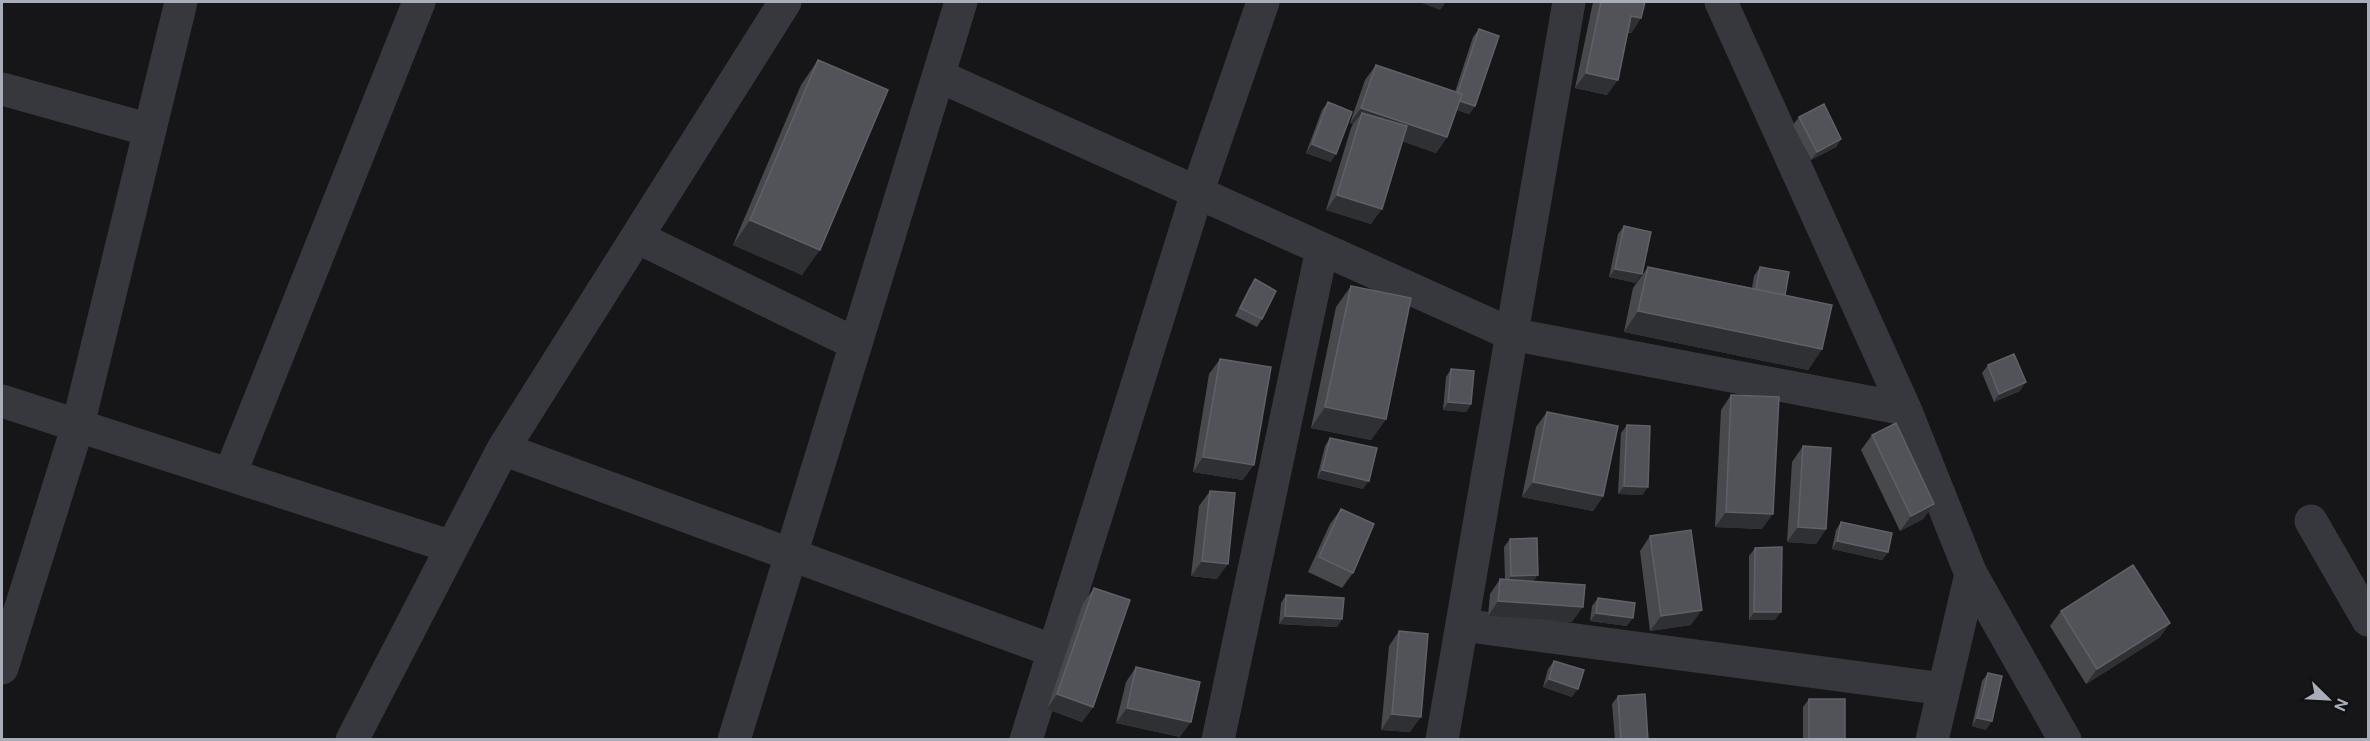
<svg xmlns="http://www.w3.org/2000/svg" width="2370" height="741" font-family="'DM Sans',sans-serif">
<rect width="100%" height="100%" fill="#161618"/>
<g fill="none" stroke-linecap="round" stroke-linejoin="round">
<path stroke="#37383d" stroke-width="33" d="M1721,2L1905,409L1971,574L2065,740
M939,76L1511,334L1905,409
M2,89L150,130
M637,237L856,344
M2,401L452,547
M503,449L1054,651
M230,474L419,2
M2311,521L2368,620
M1462,625L1944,689
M2,668L78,425L181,2
M352,740L503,449L785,2
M734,740L961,2
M1026,740L1197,193L1263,2
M1218,740L1322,249
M1442,740L1569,2
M1932,740L1971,574"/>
</g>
<path fill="#47494d" d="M1593,2H1645L1641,18L1631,33H1628L1607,95L1575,88Z
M1479,29L1475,106L1469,114L1457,110L1447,137L1436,153L1402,141L1371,224L1326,210L1351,128L1353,124L1350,123L1365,80L1376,65L1455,92L1473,37Z
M818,60L802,275L733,245L801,85Z
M1328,102L1331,162L1306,153L1322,110Z
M1799,117L1841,139L1836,147L1811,160L1793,125Z
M1624,226L1636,283L1609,277L1618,234Z
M1648,267L1752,288L1754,276L1760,267L1785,295L1822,349L1808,370L1624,332L1633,288Z
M1255,279L1262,319L1257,327L1235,316L1249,288Z
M1351,286L1386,419L1371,440L1311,428L1336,307Z
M1220,359L1243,480L1193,472L1209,374Z
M1988,365L2020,391L1994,402L1982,373Z
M1451,369L1471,404L1466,412L1443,410L1446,377Z
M1731,395L1762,529L1715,527L1721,410Z
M1547,412L1603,496L1593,511L1522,497L1536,427Z
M1627,425L1648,487L1642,495L1618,494L1621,433Z
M1872,435L1934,504L1923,519L1900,531L1861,450Z
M1330,438L1363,489L1317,478L1325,446Z
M1803,446L1826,529L1816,544L1787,542L1792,462Z
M1210,491L1217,579L1191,576L1199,506Z
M1341,509L1353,573L1342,588L1308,572L1330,524Z
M1841,522L1888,552L1882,560L1832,549L1836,530Z
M1650,536L1691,625L1650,631L1640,551Z
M1510,539L1533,581L1572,622L1488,616L1490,594L1500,579H1505L1504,547Z
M1755,548L1775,620H1749V556Z
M1094,588L1093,707L1082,722L1047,709L1083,603Z
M1286,595L1342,619L1337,627L1279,624L1281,603Z
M1598,598L1627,626L1590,621L1592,606Z
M2061,611L2170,623L2159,638L2086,684L2050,626Z
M1399,631L1410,732L1381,730L1389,646Z
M1554,661L1572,697L1543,687L1548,669Z
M1136,667L1180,737L1116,723L1126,682Z
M1988,673L1986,730L1972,726L1982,681Z
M1618,696L1648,740H1615L1612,704Z
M1809,699L1845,740H1803V707Z"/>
<path fill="#2f3033" d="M1419,2H1446L1440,10Z
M1631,16L1641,18L1631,33L1621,31Z
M1586,73L1618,80L1607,95L1575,88Z
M1456,100L1475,106L1469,114L1450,108Z
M1361,108L1447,137L1436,153L1358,126L1362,113L1353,124L1350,123Z
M1841,139L1836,147L1811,160L1817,152Z
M1312,144L1336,154L1331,162L1306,153Z
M1337,195L1382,209L1371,224L1326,210Z
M750,220L820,250L802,275L733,245Z
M1615,269L1642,274L1636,283L1609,277Z
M1638,311L1822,349L1808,370L1624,332Z
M2026,382L2020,391L1994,402L1999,394Z
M1448,402L1471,404L1466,412L1443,410Z
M1325,407L1386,419L1371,440L1311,428Z
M1203,457L1254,465L1243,480L1193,472Z
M1322,470L1369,481L1363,489L1317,478Z
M1533,482L1603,496L1593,511L1522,497Z
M1624,486L1648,487L1642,495L1618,494Z
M1934,504L1923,519L1900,531L1911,516Z
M1726,512L1773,514L1762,529L1715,527Z
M1798,527L1826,529L1816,544L1787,542Z
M1837,541L1888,552L1882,560L1832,549Z
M1202,561L1228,564L1217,579L1191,576Z
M1538,575L1532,583L1505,584L1511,576Z
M1498,601L1583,607L1572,622L1488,616Z
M1702,610L1691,625L1650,631L1661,616Z
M1754,612H1781L1775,620H1749Z
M1596,613L1633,618L1627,626L1590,621Z
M1285,616L1342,619L1337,627L1279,624Z
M2170,623L2159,638L2086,684L2097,669Z
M1549,679L1578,689L1572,697L1543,687Z
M1057,694L1093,707L1082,722L1047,709Z
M1127,708L1191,722L1180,737L1116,723Z
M1392,714L1421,717L1410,732L1381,730Z
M1977,718L1992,721L1986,730L1972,726Z"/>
<path fill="#525359" stroke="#5f6168" stroke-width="1.5" d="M1601,2H1645L1641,18L1631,16L1618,80L1586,73Z
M1479,29L1499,36L1475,106L1460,101L1462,94L1458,92Z
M818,60L888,90L820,250L750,220Z
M1376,65L1462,94L1447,137L1361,108Z
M1328,102L1352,112L1336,154L1312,144Z
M1824,104L1841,139L1817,152L1799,117Z
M1362,113L1407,126L1382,209L1337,195Z
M1624,226L1651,232L1642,274L1615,269Z
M1648,267L1832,305L1822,349L1638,311Z
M1760,267L1789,272L1785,295L1756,289Z
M1255,279L1276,291L1262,319L1240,308Z
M1351,286L1411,298L1386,419L1325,407Z
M2014,354L2026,382L1999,394L1988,365Z
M1220,359L1271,367L1254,465L1203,457Z
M1451,369L1474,371L1471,404L1448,402Z
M1731,395L1779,397L1773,514L1726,512Z
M1547,412L1618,426L1603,496L1533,482Z
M1896,423L1934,504L1911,516L1872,435Z
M1627,425L1650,426L1648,487L1624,486Z
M1330,438L1377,448L1369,481L1322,470Z
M1803,446L1831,448L1826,529L1798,527Z
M1210,491L1235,493L1228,564L1202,561Z
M1341,509L1374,524L1353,573L1319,557Z
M1841,522L1892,533L1888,552L1837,541Z
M1691,530L1702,610L1661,616L1650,536Z
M1537,538L1538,575L1511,576L1510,539Z
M1782,547L1781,612H1754L1755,548Z
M2133,565L2170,623L2097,669L2061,611Z
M1500,579L1585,585L1583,607L1498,601Z
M1094,588L1130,600L1093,707L1057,694Z
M1286,595L1344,598L1342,619L1285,616Z
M1598,598L1635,603L1633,618L1596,613Z
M1399,631L1428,634L1421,717L1392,714Z
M1554,661L1584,670L1578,689L1549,679Z
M1136,667L1200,682L1191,722L1127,708Z
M1988,673L2002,676L1992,721L1977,718Z
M1645,694L1648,740H1621L1618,696Z
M1809,699H1845V740H1809Z"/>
<rect width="2370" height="741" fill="none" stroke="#a8adb8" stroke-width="6"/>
<g transform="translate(2328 699) rotate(114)" stroke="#111113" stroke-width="4.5" paint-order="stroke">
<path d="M0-4.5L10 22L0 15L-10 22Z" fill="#a8adb8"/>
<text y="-9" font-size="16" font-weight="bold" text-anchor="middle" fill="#a8adb8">N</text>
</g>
</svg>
